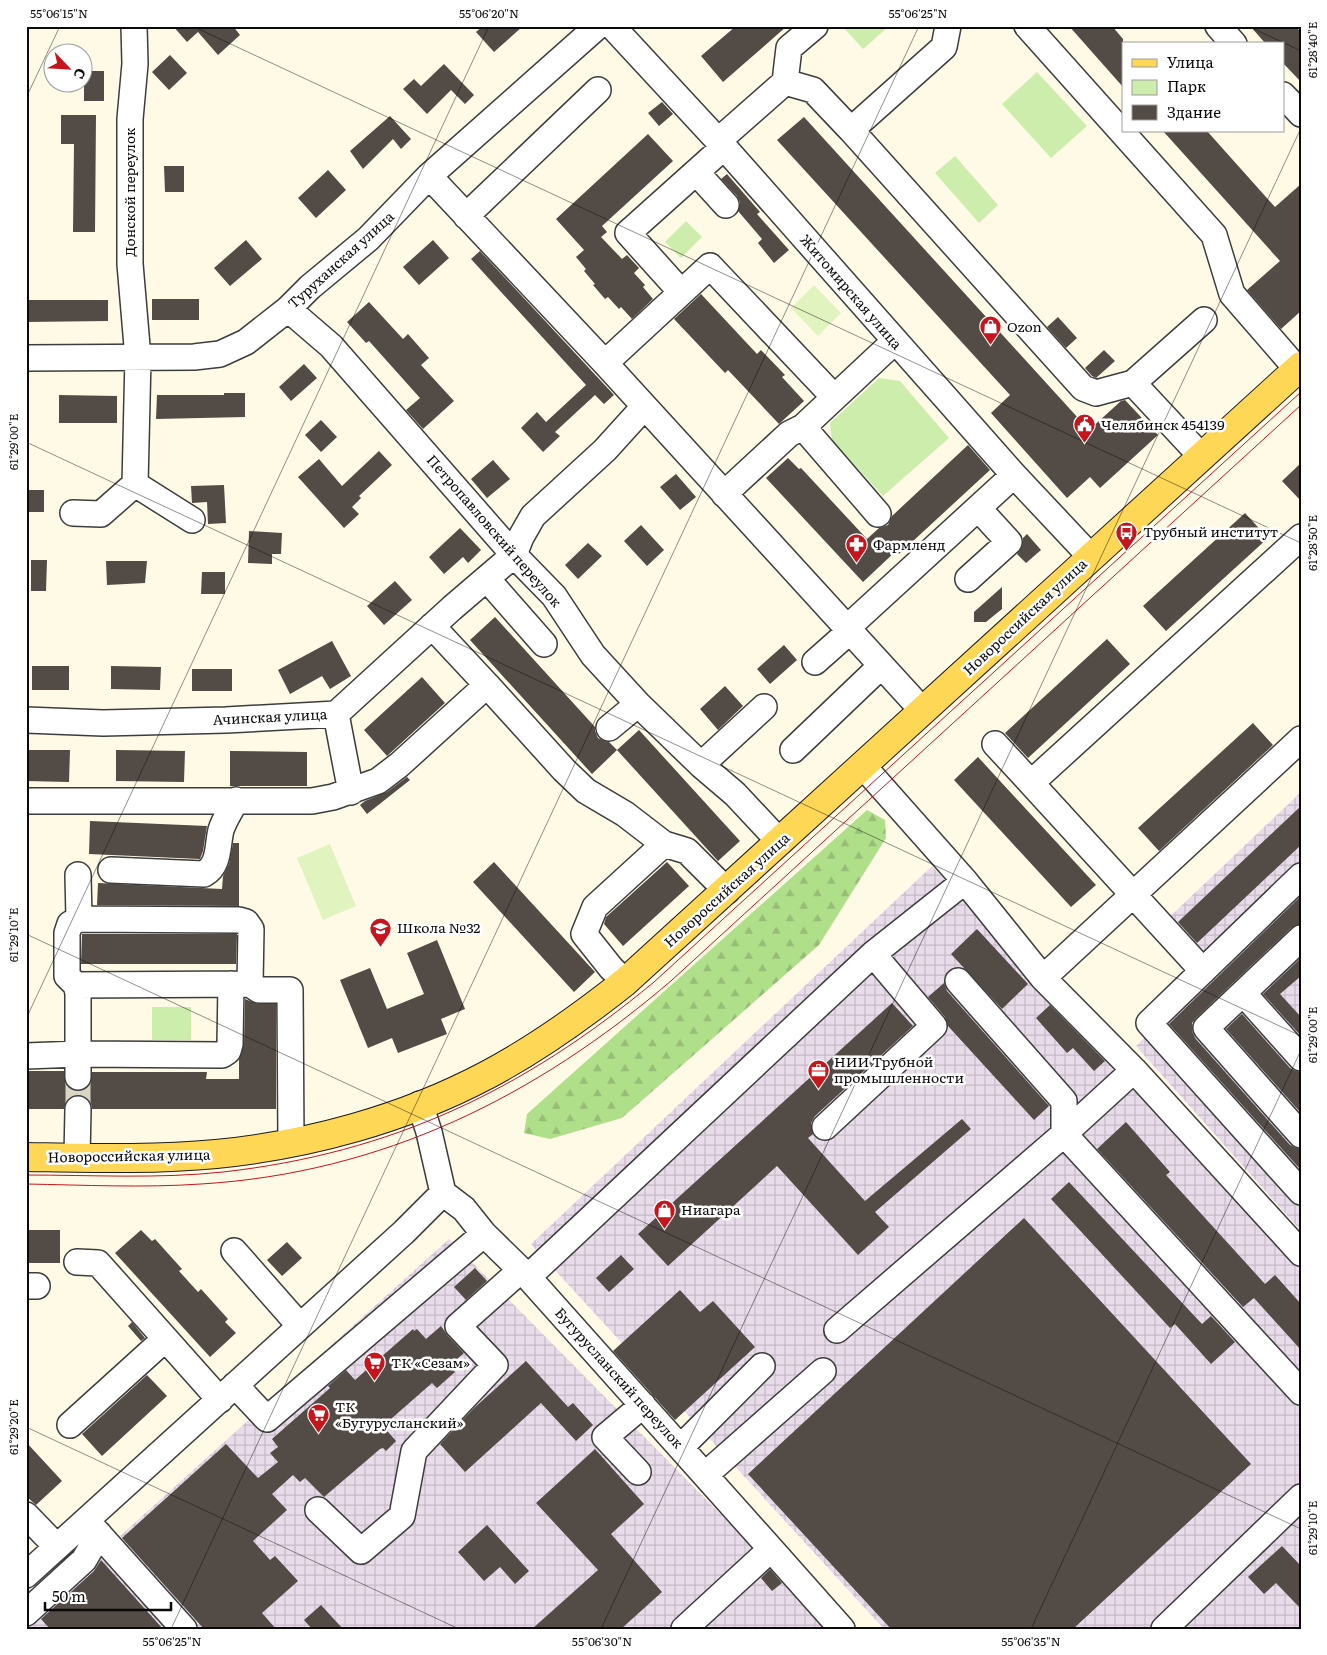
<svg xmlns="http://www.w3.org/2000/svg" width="1327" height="1655" font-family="Literata,serif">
<defs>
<pattern id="industrial-grid" width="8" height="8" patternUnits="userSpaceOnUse" patternTransform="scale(1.25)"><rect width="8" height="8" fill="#e9dcea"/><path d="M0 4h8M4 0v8" fill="none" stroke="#c6bbc7"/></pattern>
<pattern id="forest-firs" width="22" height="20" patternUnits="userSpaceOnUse" patternTransform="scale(1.25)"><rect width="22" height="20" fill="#b0df8a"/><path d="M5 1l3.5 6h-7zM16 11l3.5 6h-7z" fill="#96be76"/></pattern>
</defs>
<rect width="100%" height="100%" fill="#fffae6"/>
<path fill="url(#industrial-grid)" d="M1301,792V1231L1136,1046L1205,978L1158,928Z
M932,866L1301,1251V1629H884L531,1244Z
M449,1239L834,1629H26V1621Z"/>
<path fill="url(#forest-firs)" d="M867,810L885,820L886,838L819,945L622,1118L550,1139L524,1133L527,1114Z"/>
<path fill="#cdedac" d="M849,26H889L863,49L845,29Z
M1037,72L1087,126L1051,158L1002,104Z
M955,156L998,205L979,223L935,173Z
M686,221L702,237L681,258L665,242Z
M879,378L900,381L949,438L883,496L832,440L830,423Z
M152,1007H191V1040H152Z"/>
<path fill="#e1f3bf" d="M814,285L841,313L818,336L791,308Z
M330,844L356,906L323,920L297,858Z"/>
<path fill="#534b45" d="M173,26H233L240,35L218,55L198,32L187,42Z
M483,26H523L494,52L476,32Z
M736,26H787L723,82L701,56Z
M1069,26H1112L1123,39V87Z
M1250,26H1295L1301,32V82L1283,63V44H1266Z
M170,55L187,73L169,90L152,72Z
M444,64L474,95L465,104L451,90L427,114L403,89L414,79L421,86Z
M84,71H104V101H84Z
M662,102L673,114L659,126L648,113Z
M61,115H96L95,232H73L74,144H61Z
M390,116L411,139L401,149L393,139L363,169L350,151Z
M804,117L1089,430L1121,401L1125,400L1158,435L1100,488L1090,477L1067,498L991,413L1010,395L777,140Z
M1163,131H1207L1275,207L1301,184V311L1281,329L1247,290L1280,261Z
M648,134L673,161L602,226L607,232L601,237L622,259L627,255L639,268L634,273L645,285L643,287L653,299L632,319L621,307L619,309L608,297L605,299L593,285L595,284L584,271L586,269L576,257L584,250L556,219Z
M164,166H184V192H165Z
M328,170L346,190L316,218L298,198Z
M727,174L760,212L757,214L789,250L774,263L758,243L762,239L738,211L740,202L737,196L721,179Z
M246,240L262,259L230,286L214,268Z
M433,240L449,258L419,285L403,267Z
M480,251L614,395L604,404L595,395L555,432L560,436L543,452L521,428L537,412L546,422L586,385L471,259Z
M701,294L757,354L761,350L785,375L782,377L804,401L779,424L728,370L725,373L674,319Z
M152,299H199V320H152Z
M26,300H108V321L26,322Z
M369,302L403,339L408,334L429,358L421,365L454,401L423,429L406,410L420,398L369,341L366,343L347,322Z
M1058,317L1077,338L1066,348L1047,327Z
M1104,350L1115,361L1096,378L1092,376L1085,368Z
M304,364L317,378L291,401L279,387Z
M224,393H245V417L156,419L157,395H224Z
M59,395L117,396V423H59Z
M321,420L337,437L321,452L305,435Z
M968,445L990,470L899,554L896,551L863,582L766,478L788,458L799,469L801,468L867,539L879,528L888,525L892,516Z
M379,451L392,465L359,496L361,498L352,507L359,514L344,528L298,477L319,459L342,486Z
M493,460L510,479L487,498L471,479Z
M1301,463V501L1282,481Z
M676,474L696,497L680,510L660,487Z
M224,485L226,523L208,524L207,502L192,503L191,486Z
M26,490H44V512H26Z
M1245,513L1268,538L1166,631L1143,606Z
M641,525L664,550L647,566L624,541Z
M460,528L481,550L468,563L463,557L444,574L429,557Z
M249,531L282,533L281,554H272V564L248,563Z
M1027,534L1041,550L1026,563L1017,554L1022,547L1023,538Z
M588,543L602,556L578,579L565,565Z
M31,560H47L46,591H31Z
M106,561H147L145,583L107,585Z
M202,572H225V594H201Z
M395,581L412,600L384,625L367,606Z
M1002,587V609L986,622H974V612Z
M495,617L595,727V731L598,738L604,741L609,742L617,750L592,774L470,640Z
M1107,639L1130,664L1028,758L1005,733Z
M332,641L351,676L330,689L322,676L290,694L278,670Z
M784,645L797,660L770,684L757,669Z
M32,666H69V690H32Z
M111,666L161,667L160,690L111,689Z
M192,669H232V691H192Z
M422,677L445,703L387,756L364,730Z
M725,686L743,706L718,730L700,709Z
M1253,723L1273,745L1159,851L1138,828Z
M639,730L740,841L718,861L617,750Z
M26,750H70L69,782L26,781Z
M116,750L185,751L184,782L116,781Z
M230,751L307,752V786H230Z
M978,757L1096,885L1071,907L954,780Z
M407,777L410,780L367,814L360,805L365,801L387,792Z
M1301,806V845L1197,943L1178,922Z
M90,821L207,826L203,851L200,859L89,854Z
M233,843H239V906L97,905L98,883L222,889L223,876L229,864Z
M494,862L595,972L574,992L473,882Z
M667,862L689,886L623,946L604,924L606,917Z
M1301,896V924L1291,928L1196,1018L1192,1023V1031L1195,1038L1290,1145L1296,1148L1301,1149V1170L1169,1024Z
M977,929L1028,984L1002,1009L951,954Z
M82,934H237L236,964H81Z
M437,940L465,1009L441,1019L447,1034L398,1053L392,1038L368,1048L340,980L370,968L387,1009L424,994L407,953Z
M1301,958V976L1280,994L1301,1017V1036L1263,994Z
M944,983L947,991L1049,1106L1034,1120L948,1026L945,1017L928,997Z
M245,999L258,1004H276V1109H92L91,1103L86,1097L78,1095L71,1097L66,1101L64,1109H26V1071H64L66,1085L71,1090L78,1091L85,1090L90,1085L92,1072H207L206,1079H239V1059L244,1044Z
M892,1003L913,1026L815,1116L811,1123L813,1134L808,1138L865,1201L962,1119L971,1129L875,1212L889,1227L858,1255L777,1166L668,1266L638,1234Z
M1050,1005L1105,1061L1094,1071L1073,1048L1067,1053L1036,1018Z
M1242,1014L1290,1068L1296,1071L1301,1072V1113L1226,1029Z
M1126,1122L1170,1172L1166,1175L1265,1284L1275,1275L1301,1304V1350L1254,1298L1243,1307L1097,1149Z
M1069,1182L1202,1324L1211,1316L1235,1342L1211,1364L1175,1324L1170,1328L1051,1199Z
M1024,1218L1251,1464L1073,1629H891L748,1474Z
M26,1230H60V1263H26Z
M141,1230L152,1241L155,1239L182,1269L179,1271L198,1292L201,1289L228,1319L225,1322L236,1333L210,1357L115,1253Z
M287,1242L302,1258L282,1276L267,1260Z
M621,1255L634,1269L609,1292L596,1278Z
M475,1268L487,1281L466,1300L454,1287Z
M680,1290L700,1312L713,1301L755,1347L675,1420L613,1351Z
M132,1322L145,1338L141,1341L128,1326Z
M441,1326L448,1336L464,1353L449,1366L455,1372L437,1388L432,1383L383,1426L396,1441L386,1451L383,1448L380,1449L324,1497L305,1478L300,1482L293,1475L272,1494L287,1510L253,1541L270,1560L275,1556L298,1581L262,1613L276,1629H204L122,1538L226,1444L258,1478L278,1462L270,1453L278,1447L272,1439L330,1388L328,1386L346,1370L355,1380L413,1329L414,1331L417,1329L426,1339Z
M526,1361L568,1407L573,1403L593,1425L576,1441L541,1403L465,1472L440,1444L473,1409Z
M147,1375L167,1396L102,1456L82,1434Z
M26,1442L62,1481L36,1505L26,1496Z
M595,1449L644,1504L611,1534L662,1592L621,1629H532L598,1570L536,1503Z
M487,1525L529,1571L515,1584L500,1567L484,1581L458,1552Z
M1282,1546L1301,1566V1609L1276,1583L1264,1594L1248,1577Z
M101,1560L163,1629H50L41,1619L94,1571Z
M770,1569L782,1583L772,1591L761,1578Z
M321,1605L343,1629H312L304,1620Z"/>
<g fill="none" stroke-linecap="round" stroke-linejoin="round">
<path stroke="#dad6c5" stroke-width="25" stroke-dasharray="25 12" stroke-linecap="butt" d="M78,1077V1109"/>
<defs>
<path id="minor" d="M612,26L724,147L1014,475L1091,557
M1027,26L1214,235L1232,294L1297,369
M1218,26L1234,44
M785,82L813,90L851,130L1083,388L1096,393L1133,383L1201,456
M1283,95L1301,114
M851,130L944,47L948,26
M718,141L785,82L789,48L815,26
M696,172L726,205
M429,176L605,363L923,711
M466,216L598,90
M681,292L628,233L724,147
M288,309L331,346L514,555L554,596L593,655L638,704L701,765L735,794L780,842
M26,358L194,357L220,354L246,342L288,309L310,287L368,239L429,176L598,26
M605,363L710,266L834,397
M1133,383L1204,320
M803,427L878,514
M135,484L192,520
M724,494L789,434L803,427L895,341
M73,513L101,514L135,484L138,358L130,264V119L135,64L134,26
M487,579L544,644
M968,579L1009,542L978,508
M432,626L487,685
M847,628L1014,475
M815,662L850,631
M336,714L351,792
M26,720L103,723L226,720L336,714L452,608L514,555L521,537L533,516L605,450L644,407
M609,728L638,704
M995,744L1031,783
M793,750L881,666
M701,765L764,707
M26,801H312L333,797L378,781L399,765L487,685L564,770L586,791L625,814L664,844L687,851L727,891
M111,870L204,874C220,865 217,846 221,830C224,820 231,810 236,800
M78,875L79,919L70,924L67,933V976L76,985L78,993V1077
M1301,876L1149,1023L1301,1192
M79,919L239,920L246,922L251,929L250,984
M1301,938L1206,1028L1301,1135
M1203,971L1031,783L1301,537
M1043,978L1301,739
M958,981L1064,1101V1134L1301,1392
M625,982L611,968L584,934L595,907L664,844
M76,985L250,984L259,990H290L291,1143
M1243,993L1301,1058
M26,1056L78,1054L222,1055L228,1051L230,1044L231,984
M1134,1070L1301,1253
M420,1104L429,1132L443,1193L464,1209L484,1234L528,1277L771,1549L684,1629
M825,1127L934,1026L873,954
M77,1157L78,1109
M234,1251L300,1326
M77,1262L98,1263L220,1400
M528,1277L873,954L965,881
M26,1286H37
M837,1330L1064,1134L1134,1070L1043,978L965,881L863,766
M235,1385L267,1419L484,1234
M70,1425L165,1339
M681,1447L762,1366
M638,1472L605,1437L643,1405
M705,1475L823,1371
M318,1510L361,1551L402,1516L414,1451L495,1365L458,1326L521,1270
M26,1515L57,1547
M87,1521L184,1629
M771,1549L842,1629
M26,1575L404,1232L443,1193
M26,1613L84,1560L99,1534
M1164,1629L1301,1497"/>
<path id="major" d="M26,1157C89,1158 153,1160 216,1154C308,1145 404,1119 487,1075C536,1049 581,1017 625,982L1301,366"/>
</defs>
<use href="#minor" stroke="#3d3d3d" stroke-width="28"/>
<use href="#major" stroke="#1b1b1b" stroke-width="30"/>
<use href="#minor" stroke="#fff" stroke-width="25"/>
<use href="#major" stroke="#ffd756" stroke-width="28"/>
<path stroke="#c6151c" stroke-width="1" d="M26,1175C92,1175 158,1179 223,1172C392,1153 524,1090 654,982L1301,392
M26,1184C84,1185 143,1188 201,1184C382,1173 536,1097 672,980L1301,405"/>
</g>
<path fill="none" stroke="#0a0a0a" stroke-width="1" stroke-opacity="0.45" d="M192,26L1301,543M1248,26L1301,51M26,98L60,26M26,442L1301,1036M26,934L1301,1529M26,1019L489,26M26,1427L459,1629M171,1629L919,26M601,1629L1301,128M1031,1629L1301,1050"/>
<defs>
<symbol id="shop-pin" viewBox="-11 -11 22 30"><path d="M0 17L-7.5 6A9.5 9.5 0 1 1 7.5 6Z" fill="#c6151c" stroke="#fff"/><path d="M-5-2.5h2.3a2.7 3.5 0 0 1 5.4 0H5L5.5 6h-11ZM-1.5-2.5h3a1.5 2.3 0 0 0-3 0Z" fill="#fff"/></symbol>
<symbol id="civic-pin" viewBox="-11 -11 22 30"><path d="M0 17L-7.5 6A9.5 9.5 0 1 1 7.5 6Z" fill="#c6151c" stroke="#fff"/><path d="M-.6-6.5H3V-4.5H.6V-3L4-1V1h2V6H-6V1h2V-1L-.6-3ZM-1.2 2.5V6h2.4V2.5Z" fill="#fff"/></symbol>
<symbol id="bus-pin" viewBox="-11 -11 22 30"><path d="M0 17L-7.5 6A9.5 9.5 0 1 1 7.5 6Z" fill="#c6151c" stroke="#fff"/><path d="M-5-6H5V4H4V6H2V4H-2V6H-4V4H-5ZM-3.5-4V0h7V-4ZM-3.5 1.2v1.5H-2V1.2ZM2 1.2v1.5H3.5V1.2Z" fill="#fff"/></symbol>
<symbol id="pharmacy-pin" viewBox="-11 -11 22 30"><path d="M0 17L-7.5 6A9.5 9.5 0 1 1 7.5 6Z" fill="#c6151c" stroke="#fff"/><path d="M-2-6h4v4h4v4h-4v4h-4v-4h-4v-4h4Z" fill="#fff"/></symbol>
<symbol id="school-pin" viewBox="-11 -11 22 30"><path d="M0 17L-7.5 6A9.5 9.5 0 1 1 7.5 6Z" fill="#c6151c" stroke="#fff"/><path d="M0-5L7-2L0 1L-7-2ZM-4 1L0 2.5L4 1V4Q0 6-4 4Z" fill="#fff"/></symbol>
<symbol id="office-pin" viewBox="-11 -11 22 30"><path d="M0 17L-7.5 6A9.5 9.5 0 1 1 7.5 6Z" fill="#c6151c" stroke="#fff"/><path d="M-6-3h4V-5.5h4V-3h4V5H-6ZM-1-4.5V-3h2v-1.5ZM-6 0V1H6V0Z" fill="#fff"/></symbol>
<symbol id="supermarket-pin" viewBox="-11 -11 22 30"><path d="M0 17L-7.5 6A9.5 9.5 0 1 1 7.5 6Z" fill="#c6151c" stroke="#fff"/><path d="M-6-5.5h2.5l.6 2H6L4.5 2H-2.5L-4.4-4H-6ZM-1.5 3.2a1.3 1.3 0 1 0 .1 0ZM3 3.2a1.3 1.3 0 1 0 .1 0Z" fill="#fff"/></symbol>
</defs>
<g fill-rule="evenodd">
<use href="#shop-pin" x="978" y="314" width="25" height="34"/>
<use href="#civic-pin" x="1072" y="412" width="25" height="34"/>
<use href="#bus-pin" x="1114" y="520" width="25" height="34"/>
<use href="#pharmacy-pin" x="844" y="532" width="25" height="34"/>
<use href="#school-pin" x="368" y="916" width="25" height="34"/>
<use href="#office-pin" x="806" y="1058" width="25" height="34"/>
<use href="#shop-pin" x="652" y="1198" width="25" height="34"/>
<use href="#supermarket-pin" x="362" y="1350" width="25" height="34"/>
<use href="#supermarket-pin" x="306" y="1402" width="25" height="34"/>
</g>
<g text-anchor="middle" stroke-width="5" stroke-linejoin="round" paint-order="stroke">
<g font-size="14" fill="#0a0a0a" stroke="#fff">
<text transform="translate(130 192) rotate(-90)" y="5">Донской переулок</text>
<text transform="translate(341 260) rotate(-42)" y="5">Туруханская улица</text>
<text transform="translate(851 292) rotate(49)" y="5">Житомирская улица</text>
<text transform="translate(494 531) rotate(49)" y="5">Петропавловский переулок</text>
<text transform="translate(1025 617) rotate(-43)" y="5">Новороссийская улица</text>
<text transform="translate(270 717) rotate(-3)" y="5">Ачинская улица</text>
<text transform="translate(727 890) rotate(-42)" y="5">Новороссийская улица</text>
<text transform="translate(129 1156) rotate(-1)" y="5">Новороссийская улица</text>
<text transform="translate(619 1378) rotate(48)" y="5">Бугурусланский переулок</text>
</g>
<g font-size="14" fill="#0a0a0a" stroke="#fff" text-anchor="start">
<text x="1007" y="332">Ozon</text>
<text x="1101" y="430">Челябинск 454139</text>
<text x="1143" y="537">Трубный институт</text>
<text x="873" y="550">Фармленд</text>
<text x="397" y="933">Школа №32</text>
<text x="834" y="1067">НИИ Трубной<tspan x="834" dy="16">промышленности</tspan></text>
<text x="681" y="1215">Ниагара</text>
<text x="391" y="1368">ТК «Сезам»</text>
<text x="335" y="1412">ТК<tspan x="335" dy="16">«Бугурусланский»</tspan></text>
</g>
</g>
<rect width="1327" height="1655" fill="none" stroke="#ffffff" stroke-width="55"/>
<rect x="1122" y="42" width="162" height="90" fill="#ffffff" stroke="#9d9d9d"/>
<rect x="1132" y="59" width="25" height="8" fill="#ffd756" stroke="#9d9d9d"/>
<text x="1167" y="68" font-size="15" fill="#0a0a0a">Улица</text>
<rect x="1132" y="80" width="25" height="15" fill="#cdedac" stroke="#9d9d9d"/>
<text x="1167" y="92" font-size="15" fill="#0a0a0a">Парк</text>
<rect x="1132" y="105" width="25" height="15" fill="#534b45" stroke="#9d9d9d"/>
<text x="1167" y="118" font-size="15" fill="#0a0a0a">Здание</text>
<g transform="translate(68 68) rotate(115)"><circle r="24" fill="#ffffff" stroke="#9d9d9d"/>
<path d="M0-4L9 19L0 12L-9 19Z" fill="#c6151c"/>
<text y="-8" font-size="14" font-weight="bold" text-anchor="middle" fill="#0a0a0a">С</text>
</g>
<path d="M45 1602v8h126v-8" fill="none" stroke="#0a0a0a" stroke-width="2.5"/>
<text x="52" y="1602" font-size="15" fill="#0a0a0a" stroke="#ffffff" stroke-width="4" paint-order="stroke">50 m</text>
<rect x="28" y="28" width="1272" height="1600" fill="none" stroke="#0a0a0a" stroke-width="2"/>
<g font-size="12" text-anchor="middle" fill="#0a0a0a">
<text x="59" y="18">55°06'15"N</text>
<text x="489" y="18">55°06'20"N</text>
<text x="918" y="18">55°06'25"N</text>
<text transform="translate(1313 50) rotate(-90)" y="4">61°28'40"E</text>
<text transform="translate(14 442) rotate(-90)" y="4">61°29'00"E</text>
<text transform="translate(1313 543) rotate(-90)" y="4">61°28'50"E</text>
<text transform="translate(14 935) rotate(-90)" y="4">61°29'10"E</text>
<text transform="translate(1313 1035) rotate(-90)" y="4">61°29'00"E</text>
<text transform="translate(14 1427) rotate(-90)" y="4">61°29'20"E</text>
<text transform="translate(1313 1528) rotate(-90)" y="4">61°29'10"E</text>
<text x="172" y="1646">55°06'25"N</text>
<text x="602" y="1646">55°06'30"N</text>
<text x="1031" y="1646">55°06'35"N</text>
</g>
</svg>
